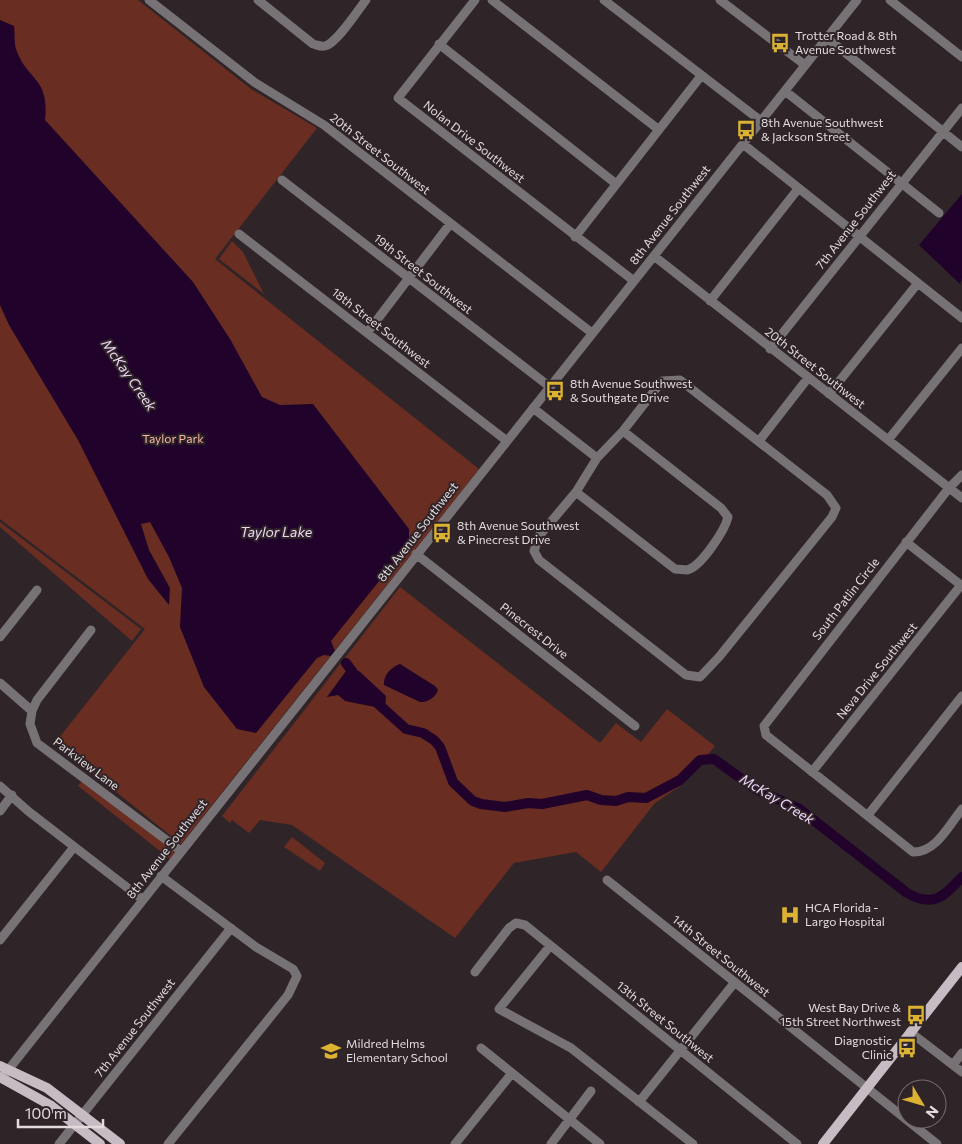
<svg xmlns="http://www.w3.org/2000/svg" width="962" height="1144" font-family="Commissioner,sans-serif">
<rect width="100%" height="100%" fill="#2f2428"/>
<path fill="#692d21" d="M0,0H138L251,89L317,128L215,259L479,469L181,844L55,743L145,629L0,519Z
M232,241L243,252L264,294L219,259Z
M0,522L141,629L132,641L0,527Z
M400,587L600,743L616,723L641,742L667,709L715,746L683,784L655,803L601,872L576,852L514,863L455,938L292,825L260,820L249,833L232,820L230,823L222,816Z
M82,781L177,851L170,859L78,786Z
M292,837L325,863L320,871L284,847Z"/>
<path fill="#20022a" d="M0,20L14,26C15,33 14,42 16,49C26,80 50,77 45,120L193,282L230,339L262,397L280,405L313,404L409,529V539L396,560L331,641L335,651L331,656L324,655L317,658L256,733L237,729L204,687L180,627L182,588L169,557L150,522L141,524L149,550L170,588L169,605L148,579L78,440L9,325L0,305Z
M962,194V279L960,284L919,245Z
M400,664L435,686L438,690C436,697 427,703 420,702L384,685C383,676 391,667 400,664Z
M346,671H359L386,696L385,709L345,701L338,695L327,697Z"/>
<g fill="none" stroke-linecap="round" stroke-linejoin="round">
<path stroke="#20022a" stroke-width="10" d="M346,663L360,682
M375,701L406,729L423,733L434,740L440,747L453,782L473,801L481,804L505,807L528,803L542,804L587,795L601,800L616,801L628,797L646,798L680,780L700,760L714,759L757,790L798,808L907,893C934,908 943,897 962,877"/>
<path stroke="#777275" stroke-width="9" d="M149,0L254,82L324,125L592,333
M258,0L313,44C317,45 321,47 325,46C337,43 358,10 366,0
M475,0L398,98L634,281
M492,0L658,129
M604,0L761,121
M720,0L805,65
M890,0L962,57
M827,38L962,147
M439,44L615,183
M785,91L939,213
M743,144L962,318
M282,180L550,387
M239,234L507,441
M575,237L701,76
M654,256L962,498
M710,301L798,189
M367,333L450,224
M770,349L962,108
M680,380L827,495L836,508L832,517L719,657L700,677L686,675L539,560L534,551L539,536L576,492L597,458L623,431L662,381Z
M829,394L918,283
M533,408L597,458
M888,440L962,348
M759,441L808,378
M962,475L949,488L764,726L766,735L913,852C936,853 949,825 962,809
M576,492L675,569C679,569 684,570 687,570C701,567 725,530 728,517L721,508L623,431
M906,542L962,586
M416,554L635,726
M0,637L37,590
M0,683L32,711L30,724L37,743L181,851
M32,711L37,700L91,630
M812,772L961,585
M0,786L28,811L142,899
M0,811L12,795
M868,815L962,696
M161,876L256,947L293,969L297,976L288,995L168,1144
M607,880L937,1144
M0,940L74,847
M550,946L499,1009L571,1048L693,1144
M475,972L509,928L516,923L525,925L797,1144
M910,1032L962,1072
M481,1048L600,1144
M953,1065L962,1053
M5,1074L857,0
M639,1102L735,982
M59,1144L231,928
M455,1144L512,1073
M551,1144L591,1091"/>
<path stroke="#c7bcc3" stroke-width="10" d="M0,1066L47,1088L120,1144
M0,1077L50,1105L100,1144
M823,1144L962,967"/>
</g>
<defs>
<symbol id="bus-bare" viewBox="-9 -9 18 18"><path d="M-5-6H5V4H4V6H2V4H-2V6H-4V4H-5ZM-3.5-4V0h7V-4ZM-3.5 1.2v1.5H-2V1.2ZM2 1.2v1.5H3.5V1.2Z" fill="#dcb233" stroke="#2f2428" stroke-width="2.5" paint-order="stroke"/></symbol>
<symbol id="hospital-bare" viewBox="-9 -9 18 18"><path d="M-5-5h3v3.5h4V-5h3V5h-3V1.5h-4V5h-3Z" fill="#dcb233" stroke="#2f2428" stroke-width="2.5" paint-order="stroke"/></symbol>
<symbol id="school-bare" viewBox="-9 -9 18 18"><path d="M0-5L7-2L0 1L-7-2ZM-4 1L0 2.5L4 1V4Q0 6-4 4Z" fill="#dcb233" stroke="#2f2428" stroke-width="2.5" paint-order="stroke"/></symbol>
</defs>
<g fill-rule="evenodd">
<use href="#bus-bare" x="766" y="29" width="28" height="28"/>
<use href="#bus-bare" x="732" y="116" width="28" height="28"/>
<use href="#bus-bare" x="541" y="377" width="28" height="28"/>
<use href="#bus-bare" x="428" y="519" width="28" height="28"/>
<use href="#hospital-bare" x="776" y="901" width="28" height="28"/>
<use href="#bus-bare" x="902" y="1001" width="28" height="28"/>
<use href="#bus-bare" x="893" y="1034" width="28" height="28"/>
<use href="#school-bare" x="317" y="1037" width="28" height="28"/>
</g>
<g text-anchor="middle" stroke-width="4" stroke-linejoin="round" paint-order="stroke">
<g font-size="12" fill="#e2dbdd" stroke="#2f2428" text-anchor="start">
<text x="795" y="40">Trotter Road &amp; 8th<tspan x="795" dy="14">Avenue Southwest</tspan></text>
<text x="761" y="127">8th Avenue Southwest<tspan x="761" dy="14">&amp; Jackson Street</tspan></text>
<text x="570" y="388">8th Avenue Southwest<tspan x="570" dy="14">&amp; Southgate Drive</tspan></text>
<text x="457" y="530">8th Avenue Southwest<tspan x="457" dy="14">&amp; Pinecrest Drive</tspan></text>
<text x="805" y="912">HCA Florida -<tspan x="805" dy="14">Largo Hospital</tspan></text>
<text x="901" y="1012" text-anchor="end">West Bay Drive &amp;<tspan x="901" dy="14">15th Street Northwest</tspan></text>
<text x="892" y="1045" text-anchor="end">Diagnostic<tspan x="892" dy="14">Clinic</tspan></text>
<text x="346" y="1048">Mildred Helms<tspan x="346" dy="14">Elementary School</tspan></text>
</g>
<g font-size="12" fill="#e2dbdd" stroke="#2f2428">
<text transform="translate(474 142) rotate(38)" y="4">Nolan Drive Southwest</text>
<text transform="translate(380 154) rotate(38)" y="4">20th Street Southwest</text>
<text transform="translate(670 215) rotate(-52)" y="4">8th Avenue Southwest</text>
<text transform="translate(856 220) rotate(-52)" y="4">7th Avenue Southwest</text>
<text transform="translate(423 274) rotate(38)" y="4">19th Street Southwest</text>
<text transform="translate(381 328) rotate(38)" y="4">18th Street Southwest</text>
<text transform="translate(815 368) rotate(38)" y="4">20th Street Southwest</text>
<text transform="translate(418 532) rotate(-52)" y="4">8th Avenue Southwest</text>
<text transform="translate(846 599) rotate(-52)" y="4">South Patlin Circle</text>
<text transform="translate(534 631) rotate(38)" y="4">Pinecrest Drive</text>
<text transform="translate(877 671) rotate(-51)" y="4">Neva Drive Southwest</text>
<text transform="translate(86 764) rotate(37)" y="4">Parkview Lane</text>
<text transform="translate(167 849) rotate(-52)" y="4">8th Avenue Southwest</text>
<text transform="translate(721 956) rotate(39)" y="4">14th Street Southwest</text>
<text transform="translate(665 1022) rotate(39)" y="4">13th Street Southwest</text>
<text transform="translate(135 1028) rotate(-52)" y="4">7th Avenue Southwest</text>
</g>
<g font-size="12" fill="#f8b5a6" stroke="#2f2428">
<text x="173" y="443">Taylor Park</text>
</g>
<g font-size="14" font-style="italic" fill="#efd6f8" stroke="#2f2428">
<text transform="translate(129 375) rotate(55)" y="5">McKay Creek</text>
<text x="276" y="537">Taylor Lake</text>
<text transform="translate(777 799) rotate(31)" y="5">McKay Creek</text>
</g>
</g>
<g transform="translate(922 1104) rotate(128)"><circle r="24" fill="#2f2428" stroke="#776d70"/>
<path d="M0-4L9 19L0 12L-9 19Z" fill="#dcb233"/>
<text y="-8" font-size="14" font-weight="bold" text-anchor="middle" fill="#e2dbdd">N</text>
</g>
<path d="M18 1119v8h85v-8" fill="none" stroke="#e2dbdd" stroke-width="2.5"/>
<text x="25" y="1119" font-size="15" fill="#e2dbdd" stroke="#2f2428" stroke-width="4" paint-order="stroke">100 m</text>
</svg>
